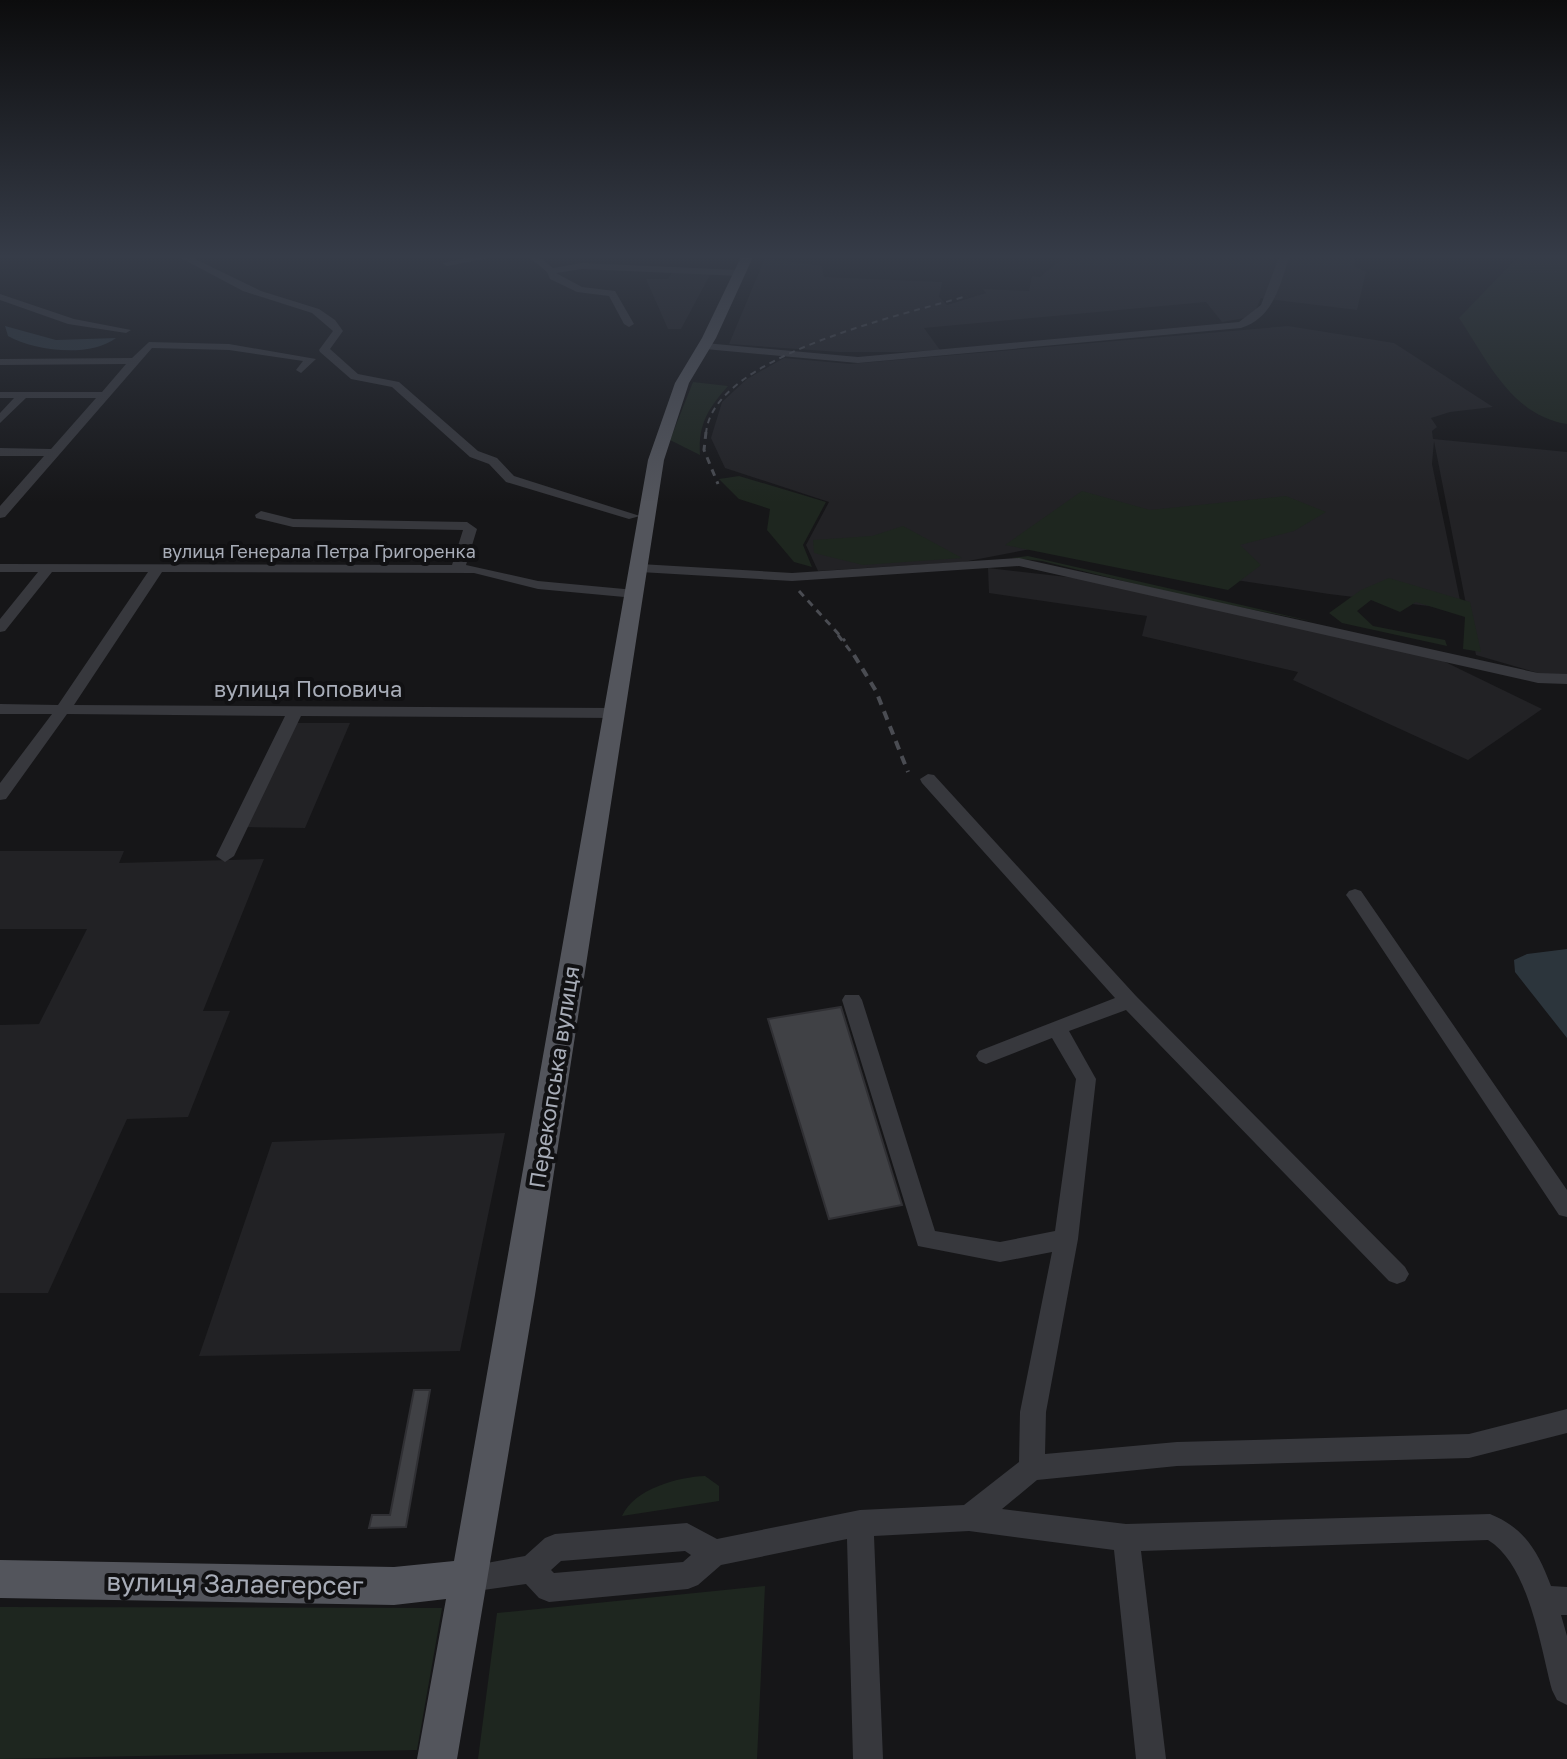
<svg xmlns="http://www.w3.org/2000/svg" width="1567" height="1759" font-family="'Golos Text',sans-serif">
<rect width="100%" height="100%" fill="#161618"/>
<path fill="#222225" d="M1064,257H1356L1354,266L1366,272L1357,310L1261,298L1255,312L1245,318L1222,322L1206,302L924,328L940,350L902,352H839L729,344L765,258L822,266L824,277L942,282L939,297L947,305L986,293L983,289L1029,291L1032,276L1040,277Z
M673,271L711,273L681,329H668L646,279H668Z
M1288,326L1394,343L1493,407L1450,412L1431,418L1437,427L1432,431L1433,439L1567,452V675H1545L1476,655L1434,441L1432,464L1462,610L1329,594L1031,549L963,562L818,571L806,545L829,502L725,468L711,438L722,402L747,379L784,358L850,364Z
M988,568L1076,578L1439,659L1542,709L1468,760L1293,680L1298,672L1142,636L1147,616L989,593Z
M296,723H350L305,828L246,827Z
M0,851H124L119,863L264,859L203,1011H230L188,1117L127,1119L48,1293H0V1025L39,1024L87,929H0Z
M505,1133L460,1351L199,1356L272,1142Z"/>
<path fill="#1e261f" d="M1518,257H1567V424C1511,415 1488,361 1459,318Z
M693,382L728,386C708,409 698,424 700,455L670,440Z
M739,476L826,502L803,545L812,567L794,562L767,530L770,509L739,499L719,479Z
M1082,491L1150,510L1286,496L1326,512L1294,531L1240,545L1261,565L1228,590L1005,545Z
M903,526L962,558L863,565L814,553L813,540L872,536Z
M1028,556L1315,622L1184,596L1042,561L1011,558Z
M1389,578L1470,602L1481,652L1463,649L1465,617L1416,602L1400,612L1371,600L1357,611L1373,626L1445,640L1447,646L1342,623L1329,613L1361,590Z
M705,1476L719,1486V1501L622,1516C635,1488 679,1477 705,1476Z
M765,1586L757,1759H478L497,1613Z
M0,1607L442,1608L417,1750L0,1759Z"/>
<path fill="#2c353c" d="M5,326L56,340L116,338C90,358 34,351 8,336Z
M1567,949V1038L1515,972L1514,960L1527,954Z"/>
<path fill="#404145" stroke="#303034" stroke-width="2" d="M841,1007L902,1205L829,1219L768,1019Z
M414,1390H430L406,1527L369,1528L372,1515H390Z"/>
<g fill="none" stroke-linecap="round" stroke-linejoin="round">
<path fill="#37383d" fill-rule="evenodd" d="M179,257H191L261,291L319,309L335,320L343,331L330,349L358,374L399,382L478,451L497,458L514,476L640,516L629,519L506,482L489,464L470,457L392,387L351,379L320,352L319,350L333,331L312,313L243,291Z
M471,257H494L447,266L442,263Z
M529,257H539L553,268L582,263L740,270L745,273L740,276L582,269L556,273L582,287L615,291L634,324L629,327L624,324L609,296L577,292L550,279L547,272Z
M1279,257H1289C1280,286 1273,318 1241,328L858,363L705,349L700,346L705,343L858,357L1239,322L1261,305Z
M0,294L74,319L131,330L126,333L68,324L0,300Z
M149,342L229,344L316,359L301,373L296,370L303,361L229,350L152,348L5,517L0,518V506L44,456H0V448L51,449L96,398H26L0,423V413L14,398H0V392H102L126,364L0,365V359L132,358Z
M261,511L293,519L467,522L477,529L466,565L538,581L635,590L642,594L635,598L538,589L474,573L162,572L74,705L615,708L623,713L615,718L301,716L234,856L225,862L216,856L285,716L67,714L6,799L0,800V783L52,714H0V704L58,705L148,572H52L5,631L0,632V619L38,572H0V564L452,565L463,530L293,527L256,518L255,515Z
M1019,558L1538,673L1567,674V684L1538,683L1019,566L792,581L640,572L633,568L640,564L792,573Z
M928,774L934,775L1136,996L1405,1267L1409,1274L1405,1281L1397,1284L1389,1281L1126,1010L1069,1031L1096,1079L1078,1239L1046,1412L1045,1454L1177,1442L1469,1434L1567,1409V1433L1469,1458L1177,1466L1037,1480L1002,1509L1126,1524L1490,1514C1525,1528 1538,1552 1551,1586L1567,1587V1615H1561L1567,1636V1705L1557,1700L1552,1690C1540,1645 1529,1565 1488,1540L1141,1551L1166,1759H1136L1114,1550L969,1531L874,1536L883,1759H853L847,1539L721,1565L698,1585L688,1589L549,1602L539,1598L526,1584L469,1592L459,1588L455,1578L459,1568L525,1556L545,1538L555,1534L687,1523L717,1539L860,1510L964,1505L1019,1462L1020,1412L1052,1252L1000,1262L918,1246L842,1000L845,995H859L862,1000L935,1231L1000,1242L1055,1231L1076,1079L1052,1038L986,1064L979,1061L976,1056L979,1051L1115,998L922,783L920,779ZM685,1551L691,1555L683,1562L554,1573L551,1570L561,1561Z
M1355,889L1361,891L1567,1190V1217L1559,1215L1349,899L1346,895L1349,891Z"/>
<path fill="#53555c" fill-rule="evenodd" d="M741,257H753L716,338L689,383L664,460L535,1295L457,1759H417L446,1599L394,1605L0,1598V1560L394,1567L454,1561L648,460L675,383L702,338Z"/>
<path stroke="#4a4c52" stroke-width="2" stroke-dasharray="6 5" stroke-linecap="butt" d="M706,434C711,356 903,315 967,296"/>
<path stroke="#4a4c52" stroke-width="3" stroke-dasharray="7 6" stroke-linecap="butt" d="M706,432L704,450L718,484
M799,591L845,641
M838,635L855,657"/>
<path stroke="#4a4c52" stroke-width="4" stroke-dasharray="9 7" stroke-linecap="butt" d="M854,655L876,691L908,772"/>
</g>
<linearGradient id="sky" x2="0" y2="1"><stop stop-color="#0c0c0d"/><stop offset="0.51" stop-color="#363c48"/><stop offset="1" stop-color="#363c48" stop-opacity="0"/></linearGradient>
<rect width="1567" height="503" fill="url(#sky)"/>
<g text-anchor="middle" stroke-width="8" stroke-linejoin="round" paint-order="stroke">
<g font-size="18" fill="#a8adb8" stroke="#111113">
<text x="319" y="558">вулиця Генерала Петра Григоренка</text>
</g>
<g font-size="22" fill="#a8adb8" stroke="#111113">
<text x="308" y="697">вулиця Поповича</text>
<text transform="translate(554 1077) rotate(-81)" y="8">Перекопська вулиця</text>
</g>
<g font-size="26" fill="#a8adb8" stroke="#111113">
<text transform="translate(235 1584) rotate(1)" y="9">вулиця Залаегерсег</text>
</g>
</g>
</svg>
